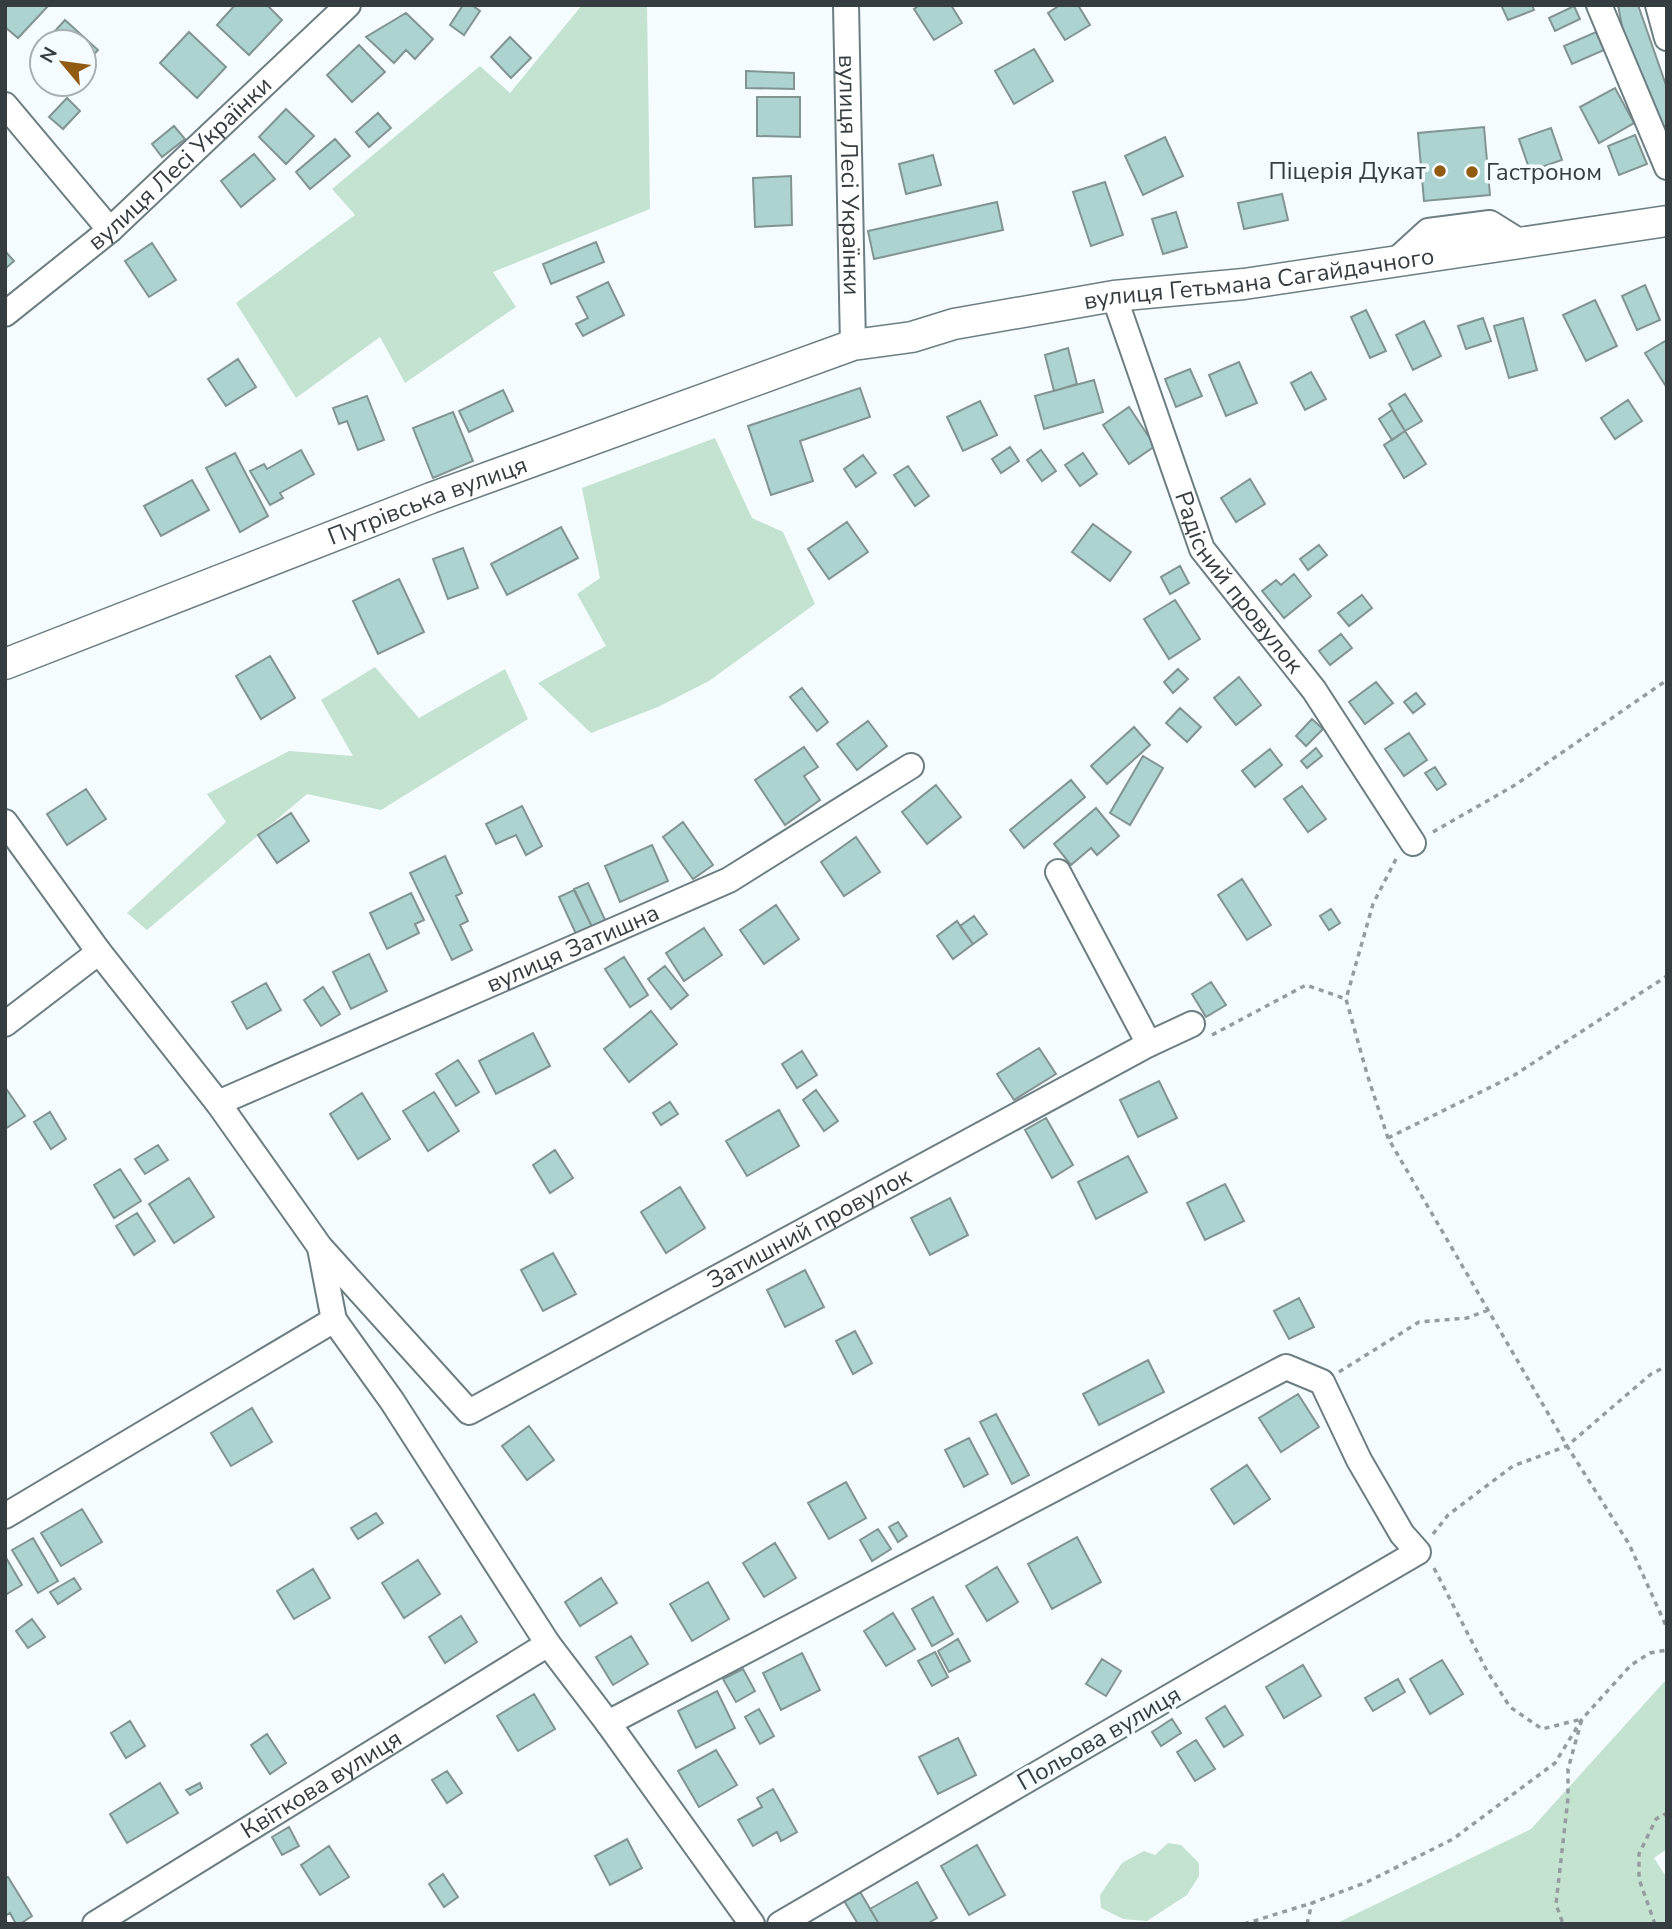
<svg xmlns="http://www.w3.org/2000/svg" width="1672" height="1929" font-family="'Nunito Sans',sans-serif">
<rect width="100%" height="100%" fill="#f5fcff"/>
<path fill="#c4e2d0" d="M582,5H647L650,209L493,272L516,307L405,383L380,337L296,398L236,303L355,215L332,189L480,66L510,93Z
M715,438L752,518L783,532L815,604L709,681L658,707L591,733L538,683L606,646L577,594L600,578L582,488Z
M375,667L419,718L505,669L528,719L381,810L307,794L147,930L127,913L226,822L207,794L289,751L353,756L321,700Z
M1664,1682H1667V1849L1654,1858L1667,1878V1924H1335L1531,1829Z
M1168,1843L1181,1845L1199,1863V1876L1187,1895L1147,1921L1123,1919L1101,1908L1100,1895L1122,1863L1144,1851L1155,1855Z"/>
<path fill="#acd3d0" stroke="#829492" stroke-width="2" d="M5,5H49L18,38L5,27Z
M235,5H267L282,20L249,55L217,25Z
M463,5H472L480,11L464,35L450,25Z
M920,5H951L962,23L934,40L914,9Z
M1060,5H1078L1090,25L1065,40L1048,13Z
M1501,5H1532L1534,10L1508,20Z
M1618,5H1638L1667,88V139L1624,37Z
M1574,6L1580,19L1555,31L1549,18Z
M406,13L433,39L415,59L406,50L394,63L366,37Z
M65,20L98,50L84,65V42H45Z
M189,32L226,67L197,98L160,63Z
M1596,32L1604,50L1572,64L1564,46Z
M510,37L531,58L511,78L491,57Z
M42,45V65L32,56Z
M359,45L385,72L352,102L327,75Z
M1034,49L1053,81L1014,104L995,71Z
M746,71L794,73V89L746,88Z
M1615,88L1634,123L1599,143L1580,107Z
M757,97H800V137L757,136Z
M67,98L80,111L63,129L49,117Z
M286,109L314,136L286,164L259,137Z
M378,113L391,128L369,147L356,132Z
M174,126L185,139L162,157L152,144Z
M1484,127L1490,195L1424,201L1418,133Z
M1551,128L1562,160L1530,171L1519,139Z
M1635,135L1647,164L1619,175L1608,146Z
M1165,137L1183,176L1143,195L1125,156Z
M335,139L350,156L310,189L296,172Z
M254,154L275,179L241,207L221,181Z
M933,155L941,185L906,194L899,164Z
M791,176L792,225L755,227L753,178Z
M1105,182L1123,235L1091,246L1073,192Z
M1282,194L1288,220L1244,229L1238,203Z
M997,202L1003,230L874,259L868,231Z
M1176,212L1187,247L1163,254L1152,219Z
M596,242L604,262L551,284L543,264Z
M152,243L176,280L149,297L125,261Z
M5,251L14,261L5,269Z
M608,282L624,315L583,336L576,324L588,318L577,297Z
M1645,285L1660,320L1637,330L1622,296Z
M1595,300L1617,346L1586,361L1563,315Z
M1366,310L1386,351L1370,358L1351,317Z
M1483,318L1491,341L1466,349L1458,326Z
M1523,318L1537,370L1509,378L1494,326Z
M1424,321L1441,356L1413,370L1396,335Z
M1667,340V388L1645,353Z
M1068,348L1077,384L1054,391L1045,355Z
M238,359L256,387L226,406L208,379Z
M1239,362L1257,403L1226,416L1209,375Z
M1190,369L1202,396L1176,407L1165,379Z
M1311,372L1326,399L1305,410L1291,383Z
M1094,380L1103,412L1044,429L1035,396Z
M860,388L870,417L800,441L813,481L771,495L748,426Z
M503,390L513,411L469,432L459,411Z
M1405,394L1422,421L1405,431L1389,404Z
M367,396L384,440L358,450L347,421L339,424L333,408Z
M1628,400L1642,421L1615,439L1601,418Z
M980,401L997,435L963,451L947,417Z
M1129,407L1155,446L1129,464L1103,425Z
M1392,410L1405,431L1392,440L1379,419Z
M453,412L473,461L433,478L413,428Z
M1405,431L1426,464L1404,478L1384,445Z
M1010,447L1019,461L1001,473L992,459Z
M301,450L314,474L280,493L283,498L270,505L250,471L264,464L267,469Z
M1041,450L1056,471L1042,481L1027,460Z
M235,453L268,516L240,532L206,468Z
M1083,453L1097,474L1080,486L1065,465Z
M863,455L876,473L856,487L844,469Z
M908,466L929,496L915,506L894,475Z
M1250,479L1265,504L1236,522L1221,498Z
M192,480L209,510L161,536L144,506Z
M847,522L868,552L829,579L808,549Z
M1093,524L1131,552L1110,581L1072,552Z
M561,527L578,558L507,595L491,564Z
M1319,545L1327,555L1308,570L1300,559Z
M463,548L478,588L448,599L433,559Z
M1180,566L1189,583L1170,594L1161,577Z
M1294,574L1311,596L1284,618L1262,591L1276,580L1281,585Z
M399,579L424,632L378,654L353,601Z
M1362,595L1372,608L1349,626L1338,613Z
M1175,600L1200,639L1169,659L1144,619Z
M1341,634L1352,648L1330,665L1319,651Z
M270,656L295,698L261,719L236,676Z
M1178,669L1188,679L1173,693L1164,682Z
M1239,677L1261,705L1236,725L1214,698Z
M1376,682L1393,703L1365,724L1349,702Z
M802,688L828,722L817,731L790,697Z
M1416,693L1425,704L1413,713L1404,702Z
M1180,708L1201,727L1187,742L1166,723Z
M1312,719L1323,729L1306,746L1296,736Z
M868,721L887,746L857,770L837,744Z
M1134,727L1150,745L1107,784L1091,766Z
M1409,733L1427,760L1404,776L1385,749Z
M804,747L818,767L804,776L820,800L785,825L755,780Z
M1316,748L1322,756L1307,768L1301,761Z
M1270,749L1282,765L1255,787L1242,771Z
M1143,756L1163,768L1130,825L1110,813Z
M1435,767L1446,784L1437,790L1425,773Z
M1071,780L1085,797L1024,848L1010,830Z
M936,785L961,817L927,844L902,812Z
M1302,786L1326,819L1308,832L1284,799Z
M86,789L106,819L67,845L47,814Z
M522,806L542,846L526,855L516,835L496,844L486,824Z
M1096,808L1119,836L1097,855L1091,848L1071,865L1054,844Z
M291,813L309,841L277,863L258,835Z
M683,822L713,865L693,879L663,837Z
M856,837L880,872L844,896L821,862Z
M652,845L668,881L620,902L605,866Z
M445,856L462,893L456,896L468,921L460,925L472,950L452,960L410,873Z
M1242,879L1271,925L1247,940L1218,895Z
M588,883L606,922L593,929L574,889Z
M574,890L593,929L577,936L559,897Z
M411,893L424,920L415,924L419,933L387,949L370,913Z
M776,905L799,939L764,964L740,930Z
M1331,909L1340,923L1329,930L1320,916Z
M974,916L987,934L973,944L960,926Z
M957,921L973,944L953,959L937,936Z
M704,928L722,955L684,981L666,953Z
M369,954L387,991L351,1009L333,972Z
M624,957L648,995L630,1007L605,969Z
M665,966L688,995L671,1009L648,979Z
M1211,982L1226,1005L1206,1017L1192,994Z
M266,983L281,1010L247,1029L232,1002Z
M323,987L340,1014L321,1026L304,1000Z
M651,1011L677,1044L629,1082L604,1049Z
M533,1033L550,1066L496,1094L479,1061Z
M1039,1048L1056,1074L1014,1100L997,1074Z
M802,1051L817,1075L797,1088L782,1064Z
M458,1060L479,1092L456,1106L436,1074Z
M1159,1081L1177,1118L1138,1137L1120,1100Z
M5,1087L25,1116L5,1129Z
M816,1090L838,1121L824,1131L803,1100Z
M434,1092L459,1131L428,1151L403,1111Z
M362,1093L390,1139L358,1159L330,1114Z
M670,1102L678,1114L661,1125L653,1113Z
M779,1110L799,1146L747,1176L726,1141Z
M50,1112L66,1139L51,1149L34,1122Z
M1046,1118L1073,1165L1052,1178L1025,1130Z
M158,1145L168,1160L145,1174L135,1159Z
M555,1150L573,1178L550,1193L533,1165Z
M1128,1156L1147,1192L1096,1219L1078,1182Z
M120,1169L141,1201L114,1218L94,1185Z
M189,1178L214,1217L174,1243L149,1204Z
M1225,1184L1244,1221L1205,1240L1187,1203Z
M680,1187L705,1228L666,1253L641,1212Z
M950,1198L968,1235L930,1255L911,1218Z
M137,1213L155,1241L134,1255L116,1226Z
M553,1253L576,1294L543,1311L521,1270Z
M805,1270L824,1307L785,1327L767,1290Z
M1299,1298L1314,1327L1289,1339L1274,1311Z
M855,1331L872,1363L853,1374L836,1341Z
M1148,1360L1164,1392L1099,1425L1083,1394Z
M1298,1394L1319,1427L1281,1452L1259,1418Z
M252,1408L272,1442L231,1466L211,1433Z
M996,1414L1029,1475L1012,1484L980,1422Z
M529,1426L554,1460L527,1480L502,1446Z
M969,1438L988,1474L964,1487L945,1450Z
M1247,1465L1270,1499L1234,1524L1211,1489Z
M846,1482L866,1518L829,1539L808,1503Z
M82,1509L102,1542L61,1566L41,1533Z
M376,1513L383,1523L358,1539L351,1528Z
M898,1522L907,1536L898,1542L889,1527Z
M878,1529L891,1549L872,1561L860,1540Z
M1077,1537L1101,1582L1052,1609L1028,1564Z
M33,1538L58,1581L38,1593L12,1550Z
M775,1543L796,1578L764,1597L743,1563Z
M5,1556L22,1585L5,1595Z
M418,1560L440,1594L404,1618L382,1583Z
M997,1567L1018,1602L987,1621L966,1586Z
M313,1569L330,1598L294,1619L277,1591Z
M74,1578L81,1589L58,1604L50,1592Z
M601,1578L617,1603L580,1626L565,1602Z
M708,1582L729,1619L692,1641L670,1604Z
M933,1597L953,1634L932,1646L912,1609Z
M893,1613L915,1649L886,1666L864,1631Z
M461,1616L477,1642L445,1663L429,1637Z
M32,1619L45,1637L28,1648L16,1631Z
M631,1636L648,1664L613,1685L596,1657Z
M958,1639L970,1661L949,1672L938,1651Z
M935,1652L948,1677L932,1686L918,1661Z
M802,1653L820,1690L781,1710L763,1673Z
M1102,1659L1121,1671L1106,1696L1086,1684Z
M1442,1660L1463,1694L1430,1714L1410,1679Z
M1303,1665L1321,1696L1284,1718L1266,1687Z
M743,1669L755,1691L736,1702L723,1679Z
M1398,1679L1405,1692L1373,1711L1365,1698Z
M717,1691L735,1728L696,1748L678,1711Z
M534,1694L555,1729L518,1751L497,1716Z
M1225,1706L1243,1735L1224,1747L1206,1718Z
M759,1709L774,1736L760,1744L745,1717Z
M1172,1719L1181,1733L1161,1746L1152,1732Z
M130,1721L145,1746L126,1758L111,1733Z
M267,1734L286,1763L270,1774L251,1745Z
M958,1738L976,1775L938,1794L919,1757Z
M1196,1740L1215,1769L1195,1781L1177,1752Z
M716,1750L737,1785L699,1807L678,1771Z
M447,1771L462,1793L447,1803L432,1780Z
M160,1783L178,1813L127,1843L110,1814Z
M200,1783L202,1788L190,1795L186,1790Z
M773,1789L797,1832L781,1841L777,1832L753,1846L738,1820L762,1807L757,1798Z
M289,1827L299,1846L282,1855L272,1837Z
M627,1839L642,1868L610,1885L595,1856Z
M977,1845L1005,1895L969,1915L941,1866Z
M329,1846L349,1877L320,1895L301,1865Z
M443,1874L458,1897L444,1907L429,1884Z
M8,1877L32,1916L20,1924H16L10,1913L5,1916V1878Z
M917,1882L937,1918L927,1924H879L870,1909Z
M859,1890L879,1924H858L843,1899Z"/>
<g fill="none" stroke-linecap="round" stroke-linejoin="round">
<defs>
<g id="minor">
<path id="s1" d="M846,5L853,345"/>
<path d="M1599,5L1667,167"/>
<path d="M1658,5L1667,38"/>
<path d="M5,105L110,230"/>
<path d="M1394,262L1428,231L1490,223L1522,243"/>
<path id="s2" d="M1114,296L1202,549L1314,690L1413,843"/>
<path id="s3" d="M5,314L110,230L348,5"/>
<path id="s4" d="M5,822L99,952L218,1103L320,1247L469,1412L1149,1044"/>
<path d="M1058,872L1149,1044L1192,1024"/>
<path d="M5,1024L99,952"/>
<path id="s5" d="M218,1103L729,880L911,766"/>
<path d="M334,1320L392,1401L548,1644L608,1723L752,1924"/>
<path d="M5,1516L334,1320L320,1248"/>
<path d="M608,1723L1286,1367L1322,1382L1359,1460L1402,1534L1418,1552L780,1924"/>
<path id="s6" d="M95,1924L548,1644"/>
</g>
<g id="major">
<path id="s7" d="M5,664L431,498L853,345L912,337L954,324L1114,296L1244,284L1667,221"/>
</g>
</defs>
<use href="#minor" stroke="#6d7e83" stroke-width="28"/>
<use href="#major" stroke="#6d7e83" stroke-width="33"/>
<path stroke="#959c9f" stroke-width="3.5" stroke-dasharray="5 5" stroke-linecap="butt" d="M1433,832L1515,785L1667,680
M1396,859L1373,904L1346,999L1367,1074L1388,1138L1567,1446L1629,1544L1667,1628
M1212,1035L1306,985L1346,999
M1388,1138L1513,1076L1667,976
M1339,1372L1419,1322L1467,1318L1488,1310
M1433,1534L1448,1515L1513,1466L1567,1446L1651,1374L1667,1366
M1434,1568L1487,1671L1510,1707L1542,1729L1582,1719L1568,1769V1798L1556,1904L1563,1924
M1244,1924L1312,1903L1367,1882L1453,1839L1555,1763L1582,1719L1631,1665L1650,1653L1667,1650
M1307,1924L1312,1903
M1655,1924L1639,1879V1854L1656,1819L1667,1813"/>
<use href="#minor" stroke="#fff" stroke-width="24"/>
<use href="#major" stroke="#fff" stroke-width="30"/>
</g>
<g fill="#915b11" stroke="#f5fcff" stroke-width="2.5">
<circle cx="1440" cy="171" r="7"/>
<circle cx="1472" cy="172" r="7"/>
</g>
<g text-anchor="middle" stroke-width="7" stroke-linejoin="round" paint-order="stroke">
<g font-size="24" fill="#363d40" stroke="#f5fcff">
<text dy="8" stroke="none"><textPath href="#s3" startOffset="231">вулиця Лесі Українки</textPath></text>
<text dy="8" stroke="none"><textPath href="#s1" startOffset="170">вулиця Лесі Українки</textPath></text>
<text dy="8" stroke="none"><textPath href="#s7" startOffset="1318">вулиця Гетьмана Сагайдачного</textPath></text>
<text dy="8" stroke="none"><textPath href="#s7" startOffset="453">Путрівська вулиця</textPath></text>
<text dy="8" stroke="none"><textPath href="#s2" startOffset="315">Радісний провулок</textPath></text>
<text dy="8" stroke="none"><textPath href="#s5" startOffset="387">вулиця Затишна</textPath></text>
<text dy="8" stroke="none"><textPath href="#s4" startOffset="1138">Затишний провулок</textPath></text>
<text transform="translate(1099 1738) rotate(-30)" y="8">Польова вулиця</text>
<text dy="8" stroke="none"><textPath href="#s6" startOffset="266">Квіткова вулиця</textPath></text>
</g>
<g font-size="24" fill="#363d40" stroke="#f5fcff" text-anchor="end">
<text x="1426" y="179">Піцерія Дукат</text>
<text x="1486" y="180" text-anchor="start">Гастроном</text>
</g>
</g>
<rect width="1672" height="1929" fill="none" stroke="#363d40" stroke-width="14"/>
<g transform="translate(63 63) rotate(299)"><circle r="33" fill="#f5fcff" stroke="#a9b0b3" stroke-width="2"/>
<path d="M0-5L12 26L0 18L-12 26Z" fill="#915b11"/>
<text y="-10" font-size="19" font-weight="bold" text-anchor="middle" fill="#363d40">N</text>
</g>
</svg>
